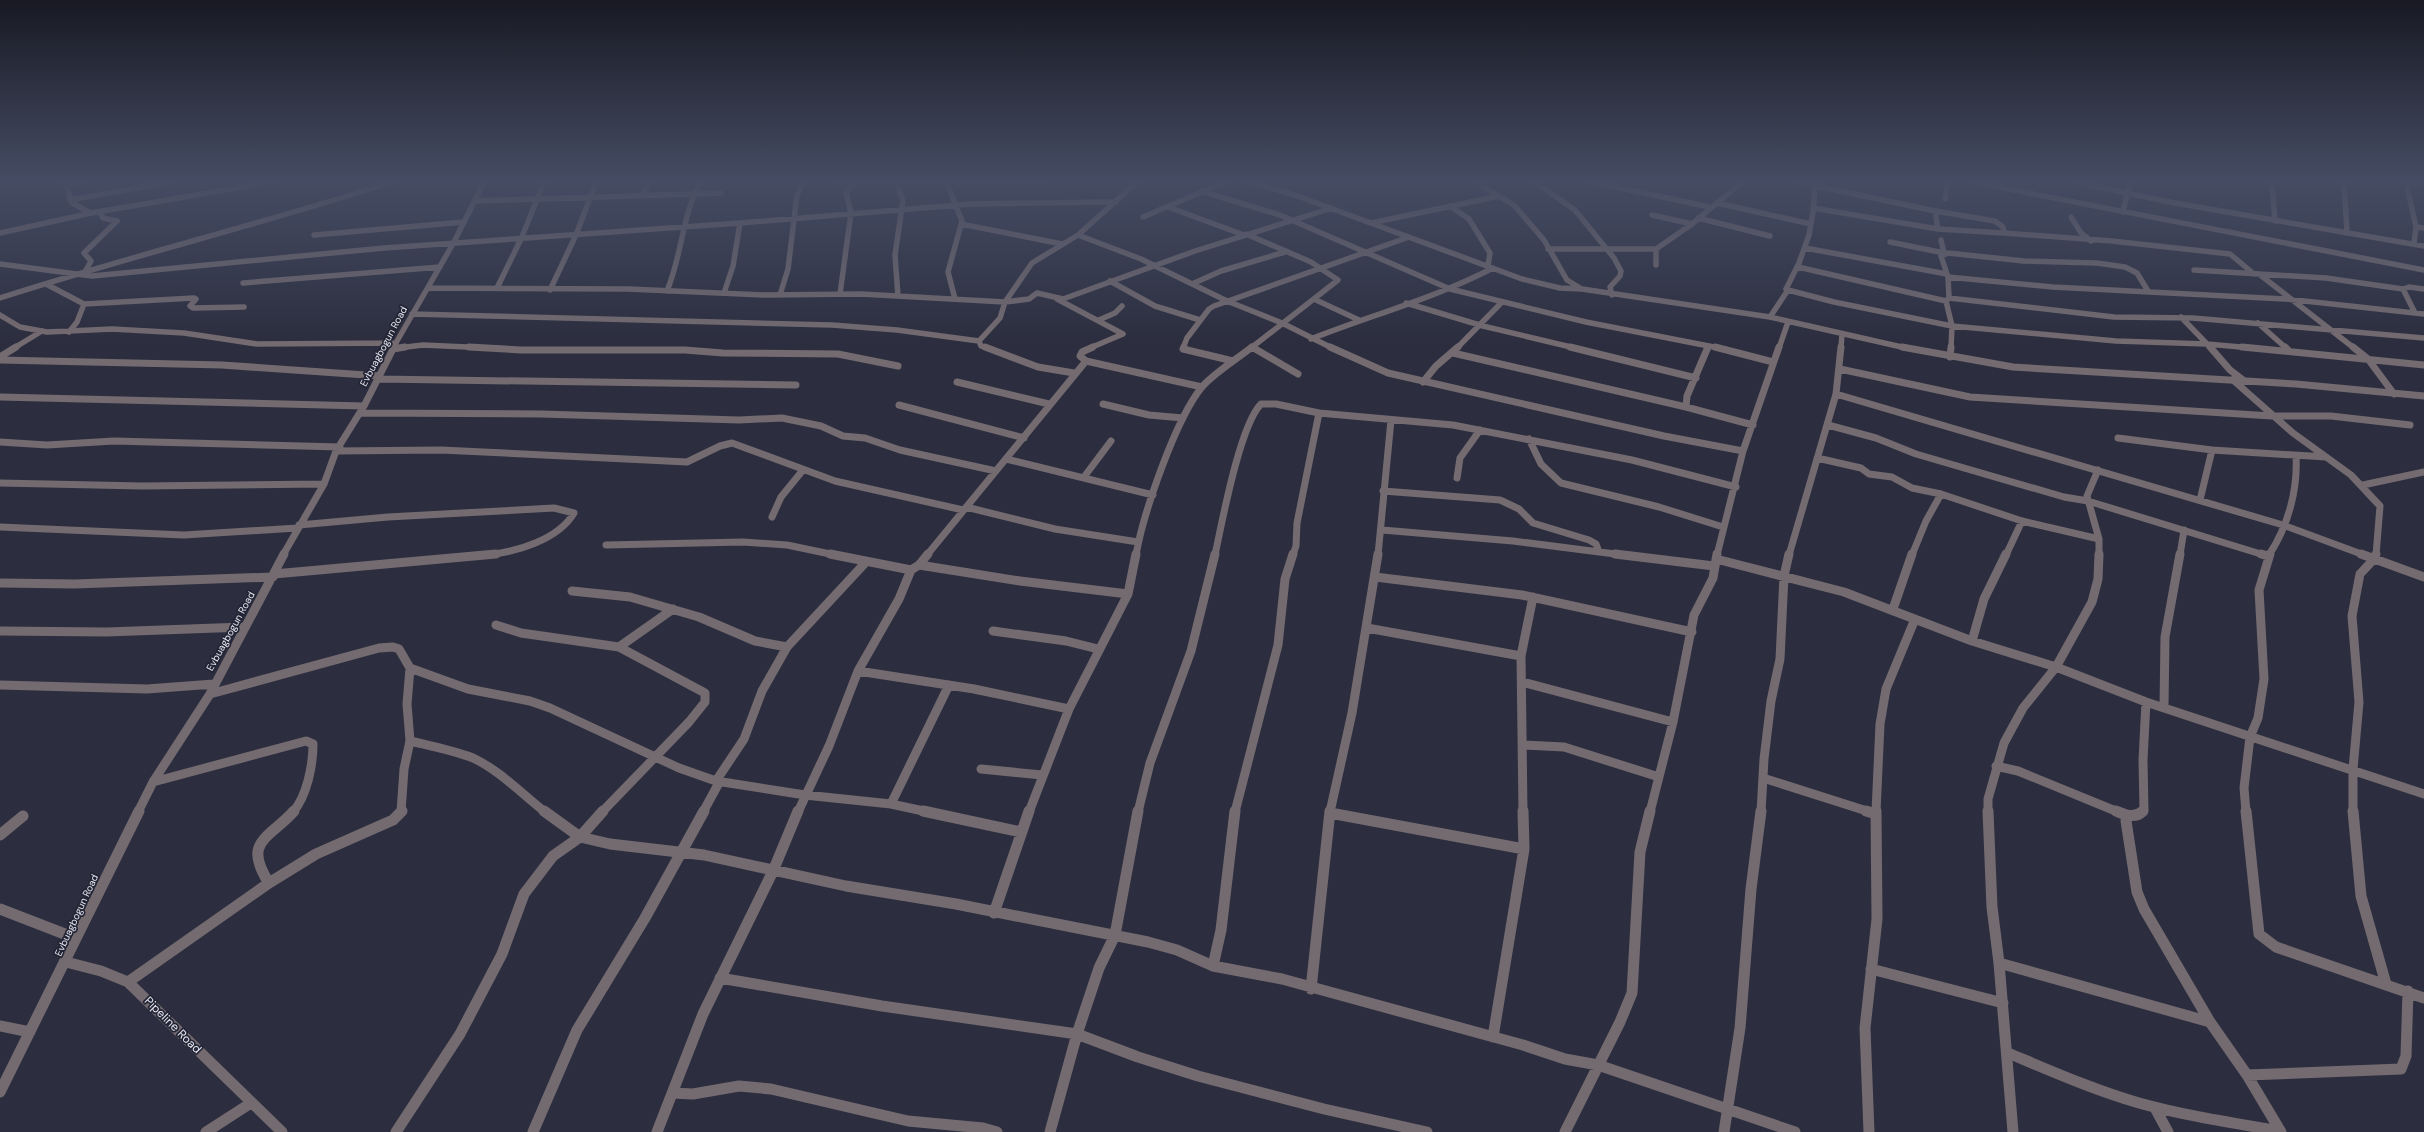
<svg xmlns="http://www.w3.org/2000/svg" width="2424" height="1132" font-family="'DM Sans',sans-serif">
<rect width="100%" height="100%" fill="#2c2e3f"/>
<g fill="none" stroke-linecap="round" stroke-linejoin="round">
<path stroke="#746b70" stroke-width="5.5" d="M65,182L72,203L91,213
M838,182H1041
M1249,182L1295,195L1522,279L1560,288L1582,289L1770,317L1906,348
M1475,182L1514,205L1544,240L1567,280L1580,288
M1535,182L1575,210L1614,258L1621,271L1620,276L1610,287L1612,295
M1592,182L1710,207
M1798,182L1935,211L1995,221L2003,227L2004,233L2112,241L2230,254L2254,274
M1972,182L2424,270
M2074,182L2175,203L2424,246
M2272,182L2275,221
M2344,182L2347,233
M2406,182L2416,227L2414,244
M2408,182L2424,185
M947,183L962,221L948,272L955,299
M897,184L903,200L895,255L898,296
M67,185L80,182
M1201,191L1280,215L1450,289L1586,322L1719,348
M642,195L650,182
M1945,199L1948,182
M70,200L169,182
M475,201L721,193
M1717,203L1811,224
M1450,206L1469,219L1490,253L1488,266
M1168,207L1244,235
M1813,208L1938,229
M1935,211L1938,229L2004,233
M2123,212L2130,182
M1652,215L1692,224
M1143,217L1225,182
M2071,217L2081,233L2091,241
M1698,218L1770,236
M1371,223L1499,196
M961,224L1062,244
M2416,227L2424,228
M0,233L91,213L272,182
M1246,234L1311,262L1338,280L1251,348
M314,235L464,222
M1078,235L1141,259L1227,301L1282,323L1332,348
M1890,242L1944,253L1941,240
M1805,248L1947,274
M1548,249H1656L1692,224L1742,182
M1656,249V265
M0,264L92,276L384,248L740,223L970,204L1116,202
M1798,267L1946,301
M86,270L91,261L84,253L117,221L103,218L100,212
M2194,270L2326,278L2403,289
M2259,274L2354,348
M1948,277L2053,287L2285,299L2424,314
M1110,281L1155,306L1200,320
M243,283L440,267
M46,284L84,304L194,298L196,299L190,306L193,308L244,307
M1192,284L1221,271L1285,252
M428,288L628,289L766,295L861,294L1005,302L1032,263L1078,235L1137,182
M497,288L521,239L544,182
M550,290L576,235L596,182
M1788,290L1834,302L1952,326L2116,341L2207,344L2211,348
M667,291C682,255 682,216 700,182
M2148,291L2137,273L2125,267L2097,263L2024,261L1948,253L1941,256L1948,277L1949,298L2114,317L2193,318L2424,338
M724,293L733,266L740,223
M840,294L851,213L846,192L855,183
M780,295L788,269L797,195L804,182
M0,298C130,256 262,224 392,182
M1949,298L1946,301L1952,326L1951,348
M1057,299L1123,334L1090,348
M1316,300L1359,320
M1406,303L1483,326L1575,348
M2415,313L2403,289L2409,287L2424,289
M412,314L832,325L897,330L979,341
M0,315L20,327L47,332L112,329L184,333L257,344L396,343
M1770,317L1788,290L1786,289L1799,263L1809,235L1813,212L1815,186
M2181,317L2207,344L2252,348
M1099,320L1115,313L1122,306
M2258,323L2286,348
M69,332L77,322L84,304
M1311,339C1372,315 1435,298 1493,268
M1251,347L1253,348
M14,348L42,331
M393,348L454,242L484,182
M398,348L423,345L489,348
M987,348L981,346L979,341L1000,318L1005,302L1029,299L1037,293L1063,299L1195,251L1332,208
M1183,348L1187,338L1209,309L1214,306L1409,237
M1457,348L1502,302
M1708,348L1709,346
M1779,348L1788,322
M1841,348L1842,334"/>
<path stroke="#746b70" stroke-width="7" d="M469,347L521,350H685L723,353L838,354L898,366
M985,347L1038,367L1074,373
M1184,347L1183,349L1233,361
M1252,347L1298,374
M1330,347L1388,373L1664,436L1743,451
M1570,347L1696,378
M1715,347L1773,362
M1902,347L2013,367L2296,384L2424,396
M2210,347L2230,370L2243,380
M2242,347L2424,365
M2285,347L2289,351
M2353,347L2368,359L2394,394
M393,349L405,347
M1453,353L1686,407L1753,425
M0,357L16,347
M1950,357L1951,347
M0,360L222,365L380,376
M1086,361L1080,356L1082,352L1093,347
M1840,369L1970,397L2272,416H2331L2410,425
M379,379L796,385
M2233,380L2293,433L2351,475L2380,506L2376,555
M957,382L1049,404
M1423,382L1436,366L1458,347
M1836,394L2283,525L2364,555
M0,397L364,406
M1103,404L1149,415L1183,418
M899,405L1024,438
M1686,407L1687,396L1708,347
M360,413L541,414L739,420L782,418L821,426L843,436L865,438L900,450L996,471
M1828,425L1876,438L1916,454L2064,497L2088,501L2264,555
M2118,438L2212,450L2326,457
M1529,439L1541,464L1561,483L1659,507L1723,527
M0,442L47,445L114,441L340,447
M336,451L441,450L687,462L720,446L732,443L835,481L963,510
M1817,458L1861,468L1869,474L1892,477L1912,488L1941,494L2022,521L2099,539
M1006,459L1153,495
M2098,470L2087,496L2099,539V555
M1084,477L1111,441
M1457,478L1460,458L1480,430
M0,483L142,486L324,484
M2363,485L2424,472
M1383,491L1500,500L1519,509L1533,523L1589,540L1596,544L1599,552
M2200,500L2212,450
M966,507L1055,529L1138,542
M772,517L781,497L803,470
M299,525L388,517L554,508L574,513C558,540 516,552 487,555
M0,527L184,535L297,528
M1382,530L1513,541L1623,555
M606,545L743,542L787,545L835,555
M283,555L324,484L336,451L364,406L394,347
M927,555L1086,361L1202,387
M1136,555C1143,514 1176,418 1202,387C1214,373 1237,359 1252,347
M1215,555C1222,522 1240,425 1261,404H1276L1319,413L1453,425L1632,460L1736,487
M1293,555L1296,546L1297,523L1319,413
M1378,555L1391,420
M1717,555L1743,451L1779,347
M1789,555L1836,394L1841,347
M1912,555L1926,521L1941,494
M2006,555L2022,521
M2180,555L2184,530
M2269,555C2288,526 2298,490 2296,456"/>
<path stroke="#746b70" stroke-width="9" d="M830,554L911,570
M1615,554L1714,566
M2261,554L2268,556
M2361,554L2424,577
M1716,559L1844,592L1972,641L2056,667L2146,702L2424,794
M919,565L1020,581L1128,594
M274,574L496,554
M1375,577L1522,595L1692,632
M0,583L75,584L273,577
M572,591L630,597L699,617L755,641L787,647
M1893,609L1912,554
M496,625L521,633L619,647L705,693V702L689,722L602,812
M1367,628L1521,656
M0,631L107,632L244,627
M993,631L1066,641L1098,649
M1972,641L1984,599L2006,554
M619,647L673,609
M410,668L407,704L410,741C431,746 452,750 473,758C499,770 522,794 545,812
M858,671L974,689L1069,709
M1522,682L1673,722
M0,685L147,689L214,684
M210,694L379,648L393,647L399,649L410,668L468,689L530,701L550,708L679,768L716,781L805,795L891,804L928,812
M2164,707L2165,637L2180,554
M1524,745L1564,747L1659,777
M1996,766L2018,771L2118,812
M981,769L1042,775
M1763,778L1870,812
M716,781L744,739L762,691L787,647L866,562
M153,782L306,741L313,744C313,765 307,796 293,812
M891,804L949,685
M138,812L153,782L210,694L284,554
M401,812L404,769L410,741
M703,812L720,781
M798,812L829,746L858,671L899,599L911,570L919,565L928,554
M1029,812L1069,709L1128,594L1136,554
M1138,812L1150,763L1191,651L1215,554
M1235,812L1278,645L1285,579L1293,554
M1330,812L1352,713L1378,554
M1523,812L1521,656L1533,597
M1650,812L1673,722L1694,615L1713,578L1717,554
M1761,812L1764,759L1771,701L1780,659L1784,576L1789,554
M1876,812L1880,724L1886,689L1915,619
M1988,812V799L2004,743L2023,708L2056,667L2092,602L2098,579L2099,554
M2142,812L2144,810L2143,760L2146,702
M2246,812L2244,788L2250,737L2258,718L2264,679L2259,590L2270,554
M2353,812V769L2359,702L2352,616L2360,574L2375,558L2376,554"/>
<path stroke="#746b70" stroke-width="11" d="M544,811L580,837L610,844L704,855L846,886L956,904L1148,942L1177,950L1213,966L1282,979L1523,1045L1565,1059L1598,1065L1795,1132
M923,811L1021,832
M1866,811L1876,814
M1988,811L1992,907L1999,963L2013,1132
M2116,811C2125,815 2135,819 2143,811
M2246,811L2259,934L2276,947L2424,998
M2353,811L2361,896L2386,984
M1330,813L1524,849
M2128,816L2126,821L2137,892L2144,909L2210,1022L2247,1075L2281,1132
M0,835L23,816
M269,883L316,854L393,820L402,811
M0,909L75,938
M994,913L1029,811
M66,962L101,971L128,982L282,1132
M1999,963L2210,1022
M1213,966L1221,930L1235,811
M1871,969L2003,1003
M720,978L882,1006L1077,1034L1138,1057L1198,1076L1324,1109L1427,1132
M128,982L269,883C242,841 269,839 294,811
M1311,989L1330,811
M0,1026L30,1032
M1493,1037L1524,849L1523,811
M2008,1053C2051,1071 2094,1090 2139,1103C2186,1116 2233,1123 2280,1131
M2247,1075L2401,1069L2406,1056L2408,991
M0,1092L139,811
M672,1093L693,1094L739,1086L771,1089L908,1121L983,1128L997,1132
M2155,1108L2168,1132
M206,1132L251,1103
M396,1132L460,1034L502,954L524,894L553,856L580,837L603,811
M533,1132L577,1030L645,918L704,811
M657,1132L703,1014L773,871L798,811
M1050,1132L1077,1034L1099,968L1115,935L1138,811
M1565,1132L1620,1022L1632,993L1640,852L1650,811
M1724,1132L1740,1028L1751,889L1761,811
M1869,1132L1865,1028L1877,919L1876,811"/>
</g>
<linearGradient id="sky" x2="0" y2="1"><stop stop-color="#181923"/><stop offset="0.53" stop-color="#454c63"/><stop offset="1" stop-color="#454c63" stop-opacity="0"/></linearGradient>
<rect width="2424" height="341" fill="url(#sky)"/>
<g text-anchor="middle" stroke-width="3.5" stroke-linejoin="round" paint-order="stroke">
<g font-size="10" fill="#e7e8f3" stroke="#232434">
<text transform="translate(383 346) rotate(-62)" y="4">Evbuagbogun Road</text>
<text transform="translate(230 631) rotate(-61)" y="4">Evbuagbogun Road</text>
<text transform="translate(76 915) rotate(-65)" y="4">Evbuagbogun Road</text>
</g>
<g font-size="12" fill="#e7e8f3" stroke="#232434">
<text transform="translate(173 1025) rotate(45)" y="4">Pipeline Road</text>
</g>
</g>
</svg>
